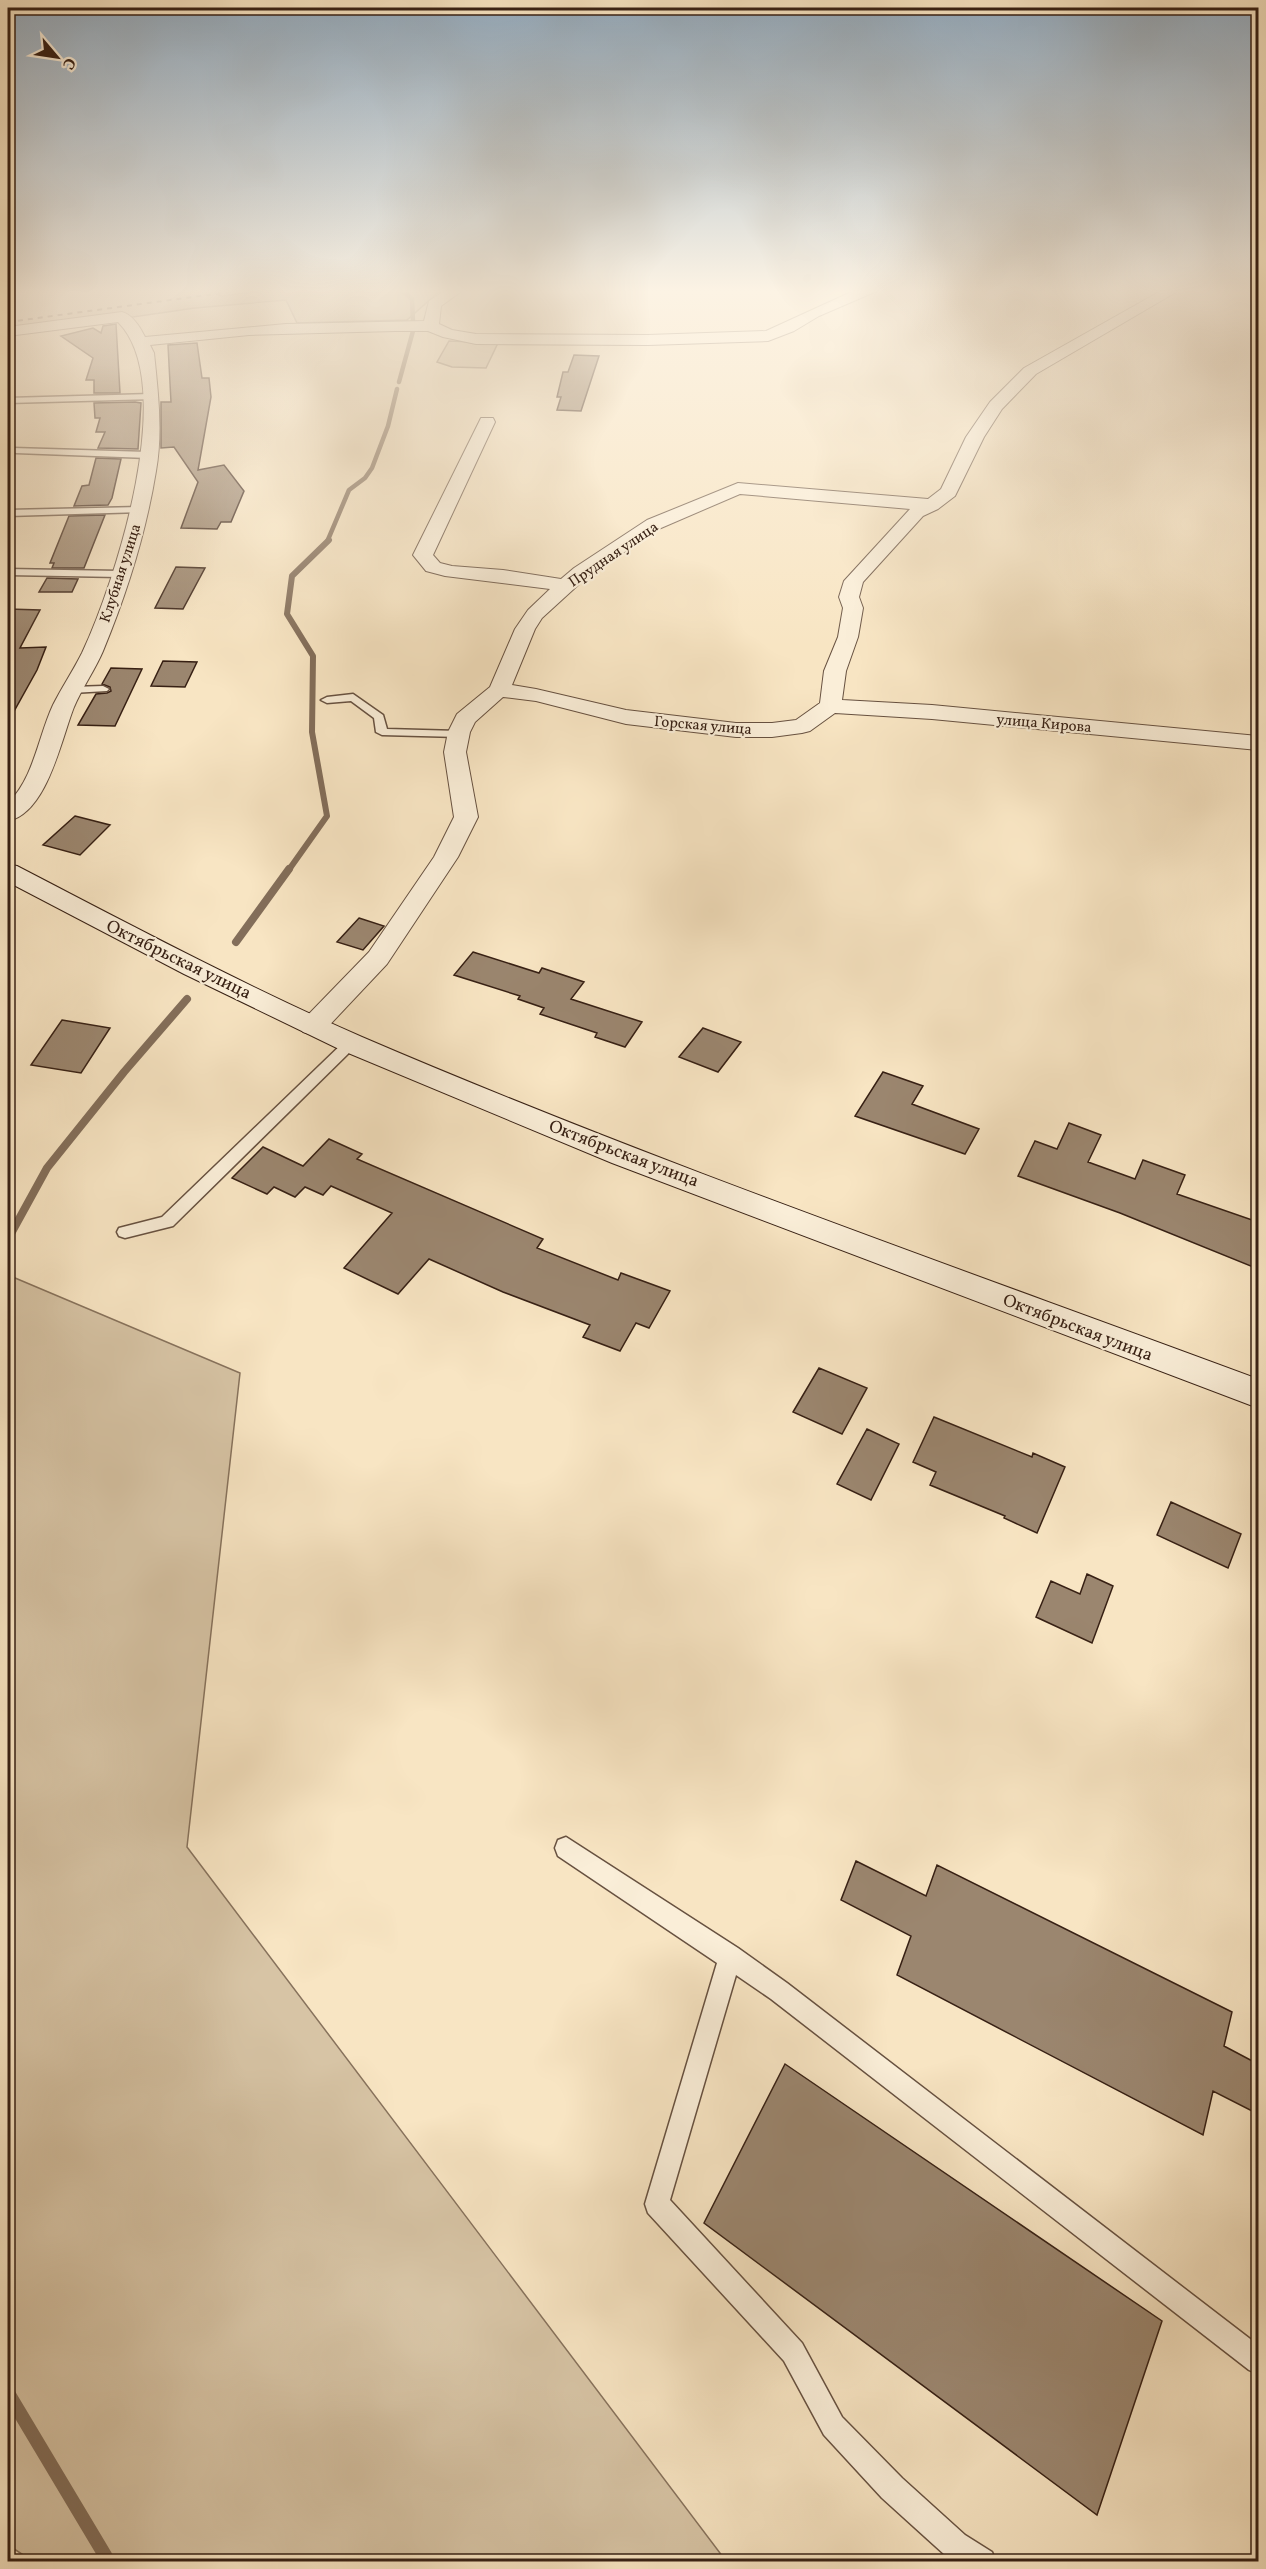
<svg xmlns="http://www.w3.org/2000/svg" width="1266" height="2569" font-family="Vollkorn,serif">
<rect width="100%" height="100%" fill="#f8e5c3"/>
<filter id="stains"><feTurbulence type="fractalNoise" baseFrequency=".00333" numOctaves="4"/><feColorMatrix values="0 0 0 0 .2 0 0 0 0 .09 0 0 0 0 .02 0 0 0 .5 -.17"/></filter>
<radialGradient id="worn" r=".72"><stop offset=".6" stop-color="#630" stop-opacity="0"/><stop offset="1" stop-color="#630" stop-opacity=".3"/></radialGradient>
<path fill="#d7c4a5" stroke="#87725c" stroke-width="1.5" d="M8,288H207L221,296L286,288H443L407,320L297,323L286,300L195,308L8,335Z
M449,341L498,343L486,368L452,367L437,362Z
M8,1275L240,1373L187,1847L726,2561L34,2562L8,2545Z"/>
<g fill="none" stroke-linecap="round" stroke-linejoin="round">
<path stroke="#836e5a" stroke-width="4.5" d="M399,288L412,299L413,322
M399,382L413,331
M327,542L349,490L365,478L372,468L388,426L397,389"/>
<path stroke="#836e5a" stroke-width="6" d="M288,871L327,816L312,732L313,656L287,614L292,576L329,540"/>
<path stroke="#836e5a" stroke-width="8" d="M236,942L289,869
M8,1239L47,1168L124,1072L187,999"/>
<path stroke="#836e5a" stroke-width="14" d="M8,2393L109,2562"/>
</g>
<path fill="#9b866f" stroke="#372014" stroke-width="1.5" d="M116,324L120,393H94V380H86L93,358L61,336L93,328L101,333L103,326Z
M197,343L202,378H209L211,397L198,470L224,465L244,491L231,522H221L217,529L181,528L198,482L174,447L161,448V402H171L168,345Z
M574,355L599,356L581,411L557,410L561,397H557L563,372H568Z
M135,402L141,403L138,449L98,448L105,432H96L100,418H95L94,403Z
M96,458L121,459L112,498L108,505L74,506L82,486L89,485Z
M105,515L84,568H52L54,563H50L69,516Z
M176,567L205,568L183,609L155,608Z
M47,578L78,579L72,592H39Z
M8,609L40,610L20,648L46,647L37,670L8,722Z
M163,661L197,662L185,687L151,686Z
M111,668L142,669L115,726L78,725L96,694L107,693L111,691L110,687L102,684Z
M75,816L110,825L80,855L43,845Z
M359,918L384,926L363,950L337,942Z
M473,952L539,973L542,968L584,982L571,999L642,1022L625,1047L595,1037L597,1033L540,1014L544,1008L518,999L520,996L454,975Z
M62,1020L110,1028L81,1073L31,1065Z
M703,1028L741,1042L718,1072L679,1057Z
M883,1072L923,1086L912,1104L979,1129L965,1154L855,1116Z
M1069,1123L1101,1135L1088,1162L1135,1179L1143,1160L1185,1175L1177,1194L1258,1222V1269L1120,1213L1018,1176L1035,1141L1057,1149Z
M329,1139L362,1154L357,1159L543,1239L537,1248L618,1280L621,1273L670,1291L649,1328L636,1323L620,1351L583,1337L590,1325L503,1292L429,1259L398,1294L344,1268L392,1213L331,1186L323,1195L305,1187L295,1197L274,1187L267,1194L232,1178L263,1147L303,1166Z
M819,1368L867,1388L842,1434L793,1412Z
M934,1417L1032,1457L1033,1453L1065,1467L1037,1533L1004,1518L1005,1516L930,1485L936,1472L913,1462Z
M867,1429L899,1444L871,1500L837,1484Z
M1171,1502L1241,1534L1228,1568L1157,1535Z
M1087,1574L1113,1586L1092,1643L1036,1617L1051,1581L1080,1594Z
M856,1861L926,1896L937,1865L1232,2012L1224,2046L1258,2064V2114L1213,2091L1203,2135L897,1975L911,1936L841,1900Z
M785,2064L1162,2321L1097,2515L704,2223Z"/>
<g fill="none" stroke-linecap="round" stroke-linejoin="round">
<defs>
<path id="lane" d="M151,394L155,397L154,399L8,403V398Z
M13,448L148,452L153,455L148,458L16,453L11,450Z
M140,507L145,510L143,512L8,516V510Z
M8,569L120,571L125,574L120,577L8,575Z
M103,686L109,689L107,691L72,693L66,690L72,687Z
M353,694L383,715L387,729L459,731L465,734L459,737L382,735L376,732L374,718L351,701L327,703L321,700L327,697Z
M351,1038L358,1043L356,1046L173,1226L125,1238L119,1236L117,1232L119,1228L162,1217L346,1040Z
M566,1837L738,1948L787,1983L1258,2345V2374L1249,2370L771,1999L736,1975L670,2200L802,2343L842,2417L902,2478L965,2535L992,2552L996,2562H956L945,2555L882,2498L824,2435L784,2361L648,2213L645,2204L717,1963L558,1856L555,1848L558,1840Z"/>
<path id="street" d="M449,288H466L441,306L439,324L452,330L476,334L648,335L766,331L860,288H879L877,291L819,316L794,331L768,341L648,345L476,344L443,337L428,331H395L249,335L150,345L154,353C158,392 163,432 156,471C146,533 127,593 103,651C95,670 82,688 74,707C61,740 47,813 8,821V803C34,778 38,737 53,705C62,687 73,671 82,653C115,583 180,384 118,322L8,336V327L122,312C133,315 140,327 145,337L286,324L424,321L429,301Z
M1166,288H1183L1036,374L1002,409L984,437L955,496L938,509L923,516L863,582L859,597L863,608L858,637L846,671L842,700L932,705L1258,736V750L932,719L835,713L810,731L802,733L772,737H736L626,724L536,701L503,697L475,722L470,732L466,752L478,817L458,857L387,964L323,1032L313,1035L303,1032L299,1026L303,1020L369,952L434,857L454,817L444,752L448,732L457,714L490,687L515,629L528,610L550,589L445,576L426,571L413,555L481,418H493L495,422L433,555L440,563L452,566L503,570L561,579L574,568L647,520L738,483L928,499L941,489L966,437L990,402L1024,368ZM740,494L910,509L844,581L839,597L843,608L838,637L824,671L820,703L796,720L772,723H736L626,710L536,689L512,685L535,629L542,618L588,576L661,528Z"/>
<path id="secondary" d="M8,864L17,866C131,925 245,986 362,1037C656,1163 959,1268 1258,1379V1408L612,1163L341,1050L184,974L8,882Z"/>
</defs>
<use href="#lane" stroke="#675140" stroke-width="3"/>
<use href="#street" stroke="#675140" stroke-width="2"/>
<use href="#secondary" stroke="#372014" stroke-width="2"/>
<use href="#lane" fill="#faeed8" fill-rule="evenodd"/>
<use href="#street" fill="#faeed8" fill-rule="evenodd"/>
<use href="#secondary" fill="#faeed8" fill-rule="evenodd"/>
<path stroke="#372014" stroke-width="2" stroke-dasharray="5 5" stroke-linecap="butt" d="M8,322L259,288"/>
</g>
<linearGradient id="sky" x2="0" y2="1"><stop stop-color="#94adc2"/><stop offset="0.45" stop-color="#fcf3e4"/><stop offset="1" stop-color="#fcf3e4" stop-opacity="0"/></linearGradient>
<rect width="1266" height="647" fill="url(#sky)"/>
<g text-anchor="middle" stroke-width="4.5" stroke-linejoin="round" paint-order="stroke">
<g font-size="15" fill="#372014" stroke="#faeed8">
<text transform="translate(613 554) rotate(-34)" y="5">Прудная улица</text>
<text transform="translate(120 573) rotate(-72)" y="5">Клубная улица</text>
<text transform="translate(1044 723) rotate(5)" y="5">улица Кирова</text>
<text transform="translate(703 725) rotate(5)" y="5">Горская улица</text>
</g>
<g font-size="18" fill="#372014" stroke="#faeed8">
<text transform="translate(179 959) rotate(26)" y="6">Октябрьская улица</text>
<text transform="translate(624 1153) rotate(21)" y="6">Октябрьская улица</text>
<text transform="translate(1078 1327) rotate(21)" y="6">Октябрьская улица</text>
</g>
</g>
<rect width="1266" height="2569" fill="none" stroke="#f8e5c3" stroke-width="30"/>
<rect x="9" y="9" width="1248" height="2551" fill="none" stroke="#372014" stroke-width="3"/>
<rect x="15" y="15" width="1236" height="2539" fill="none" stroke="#372014" stroke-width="1.5"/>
<g transform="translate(57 57) rotate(119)" stroke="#faeed8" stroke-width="4.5" paint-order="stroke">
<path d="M0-4.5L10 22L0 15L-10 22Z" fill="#372014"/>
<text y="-9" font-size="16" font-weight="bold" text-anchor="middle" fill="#372014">С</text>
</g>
<rect width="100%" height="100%" filter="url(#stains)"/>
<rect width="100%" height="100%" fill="url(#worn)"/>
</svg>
